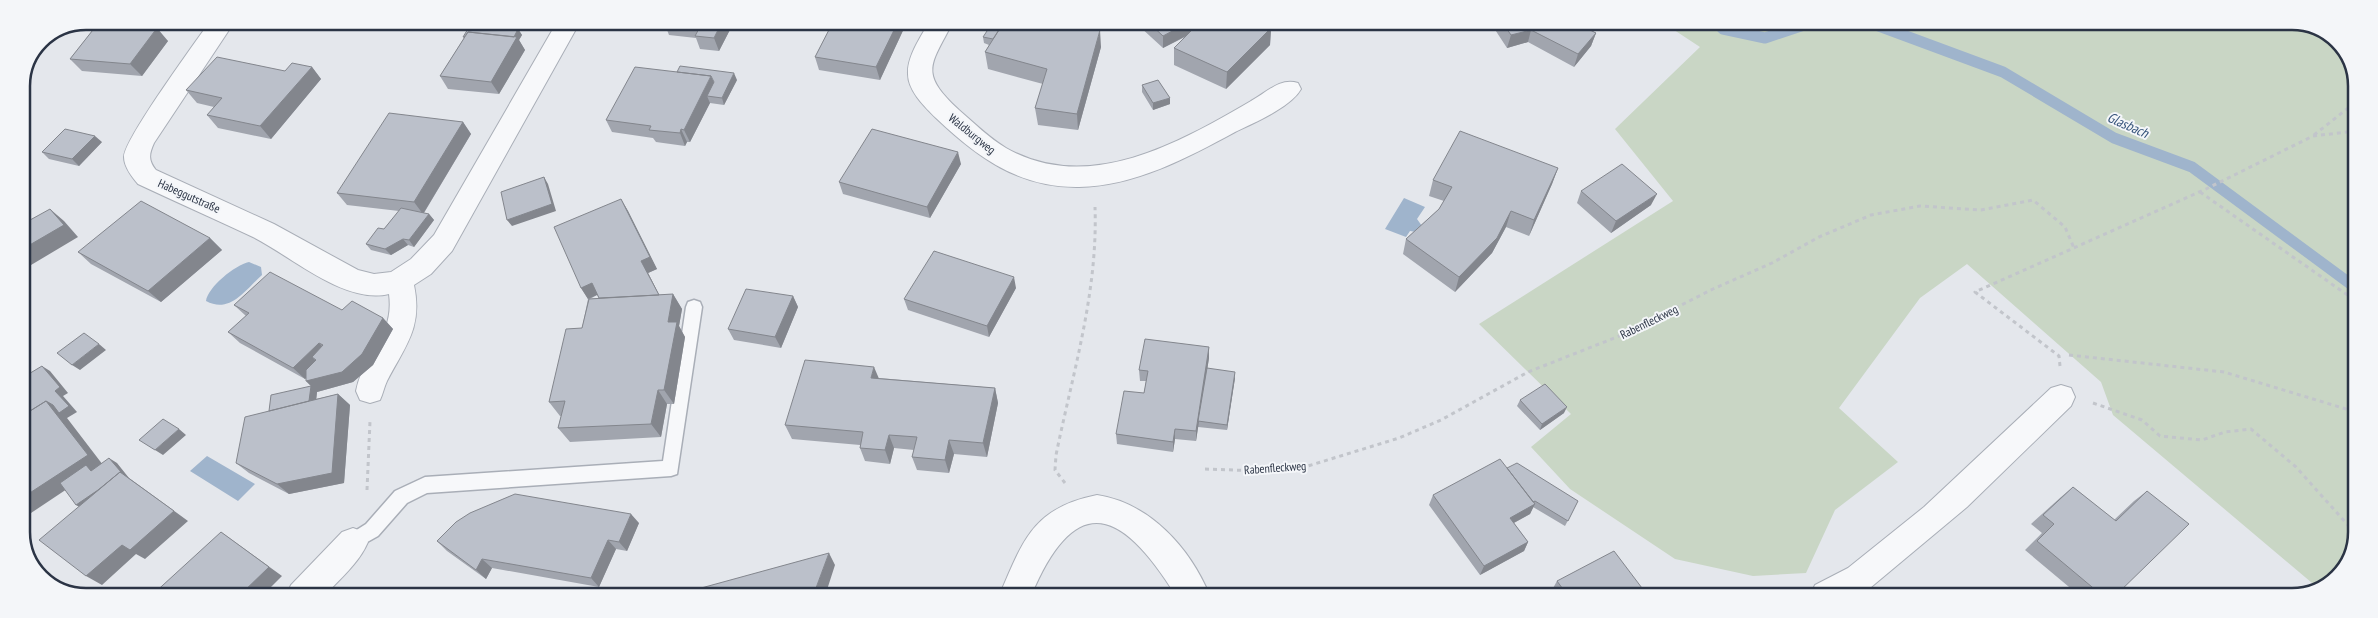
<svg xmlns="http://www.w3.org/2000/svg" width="2378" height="618" font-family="'PT Sans Narrow',sans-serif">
<rect width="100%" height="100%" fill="#e4e7ec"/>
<path fill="#c9d6c5" d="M1662,22L2305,23L2341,43L2357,81L2355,545L2332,583L2318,588L2113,415L2101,382L1967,264L1920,298L1839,408L1898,462L1835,510L1806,573L1753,576L1675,559L1570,489L1531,447L1571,414L1479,324L1673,201L1615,129L1700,47Z"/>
<path fill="#9fb4cc" d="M1404,198L1425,207L1417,219L1422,226L1416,232L1410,231L1406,237L1385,229Z
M249,262L261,267L262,275C245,290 230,314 206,301C208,287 235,265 249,262Z
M207,456L255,484L238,501L190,471Z"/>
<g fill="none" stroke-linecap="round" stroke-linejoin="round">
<path stroke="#9fb4cc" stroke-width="11" d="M1716,22L1723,29L1765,38L1813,22
M1868,22L2003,72L2114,138L2192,167L2356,288"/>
<defs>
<path id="service" d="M694,300L700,302L702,307L677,474L671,476L427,493L407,503L378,536L353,550L347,548L344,542L347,536L366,524L395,491L425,477L663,461L686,307L688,302Z"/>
<path id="minor" d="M210,21H235L154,143C149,154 148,160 156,170L274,224L358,270L374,274L391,272L411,259L434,235L557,22H580L452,251L431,274L414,285C423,328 405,346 387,381C384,387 383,394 380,400L370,403L360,400L356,391C363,354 395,337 389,294C345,305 291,256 253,237C215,219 176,202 138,184C132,177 124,167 124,157C124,139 196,42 210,21Z
M929,22H953C930,66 919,73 959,110C974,123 989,138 1006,148C1088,195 1179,143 1251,101C1266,93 1280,77 1298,83L1301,89C1291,107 1254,123 1235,132C1187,158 1135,186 1079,187C1019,188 977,157 936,118C925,107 908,91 908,74C907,56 921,37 929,22Z
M2061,385L2071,388L2075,397L2071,406L1967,507L1870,588L1858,596H1810L1815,585L1848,568L1924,507L2051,388Z
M1097,495C1150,503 1190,548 1210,596H1176C1123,510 1076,488 1031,596H999C1023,541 1032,508 1097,495Z
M353,528L364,532L368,542C359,563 340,579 324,596H286L291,585L342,532Z"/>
</defs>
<use href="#service" stroke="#a9aeb7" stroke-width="3"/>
<use href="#minor" stroke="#a9aeb7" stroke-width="2"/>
<path stroke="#c2c5cb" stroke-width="3" stroke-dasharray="4 4" stroke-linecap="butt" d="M2314,135L2357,101
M2200,192L2356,301
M2069,355L2224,372L2356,412
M2060,366L2059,356L1975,292L2206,189L2313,136L2356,131
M2093,403L2142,420L2160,436L2202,440L2225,432L2251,429L2296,467L2355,533
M1205,469L1260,471L1308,466L1399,438L1441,420L1528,372L1622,335L1713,289L1772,263L1819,237L1871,215L1920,206L1981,210L2033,200L2065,227L2074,248
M1065,483L1055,470L1056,455C1073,372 1098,292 1095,207
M367,490L370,421"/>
<use href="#service" fill="#f7f8fa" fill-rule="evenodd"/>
<use href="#minor" fill="#f7f8fa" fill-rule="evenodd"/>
</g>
<path fill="#a1a5ae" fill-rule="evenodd" d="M100,21H136L141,27L168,41L142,76L82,71L70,59Z
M138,21H179L178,24L142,26Z
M664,22H734L719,51L700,49L696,38L669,35Z
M833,22H907L880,80L819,70L815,57Z
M1138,22H1314L1313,25L1271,31L1270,45L1226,89L1174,65V48L1185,37L1163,48L1139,26Z
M1343,22H1364L1356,29Z
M1490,22H1574L1596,33L1591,46L1574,67L1528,42L1507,48Z
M1089,27L1101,47L1078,130L1038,125L1035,108L1043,84L988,69L985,52L989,45L984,43L983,37Z
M518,29L522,35L519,40L525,50L499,94L448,89L440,76L464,38L463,37Z
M312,67L321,79L271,139L218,128L207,115L214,107L197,103L186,90Z
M737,80L724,105L710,103L690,142H687L685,146L656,142L653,138L612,132L606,120Z
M1142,85L1170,104L1153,110L1142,92Z
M463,122L471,134L424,213L429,214L434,220L414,247L408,245L391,255L371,250L366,244L384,229L399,211L347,205L337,193Z
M102,142L79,166L49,159L42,152Z
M961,164L930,218L843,194L839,182Z
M1558,168L1552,184L1529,236L1506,227L1492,253L1455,292L1403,254L1406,239L1439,209L1444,201L1429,196L1433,180Z
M1581,191L1651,205L1611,233L1577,203Z
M621,199L628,211L657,269L648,273L659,295L673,294L682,309L679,326L685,337L674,404H667L661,437L570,442L558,428L561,416H560L549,402L582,328L588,299L581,288ZM597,295L599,298L590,299Z
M210,238L222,250L161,302L91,264L78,252Z
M1016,288L989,337L908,310L904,299Z
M793,296L798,307L781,348L734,340L728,329Z
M234,305L342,310L383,318L393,329L373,365L353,382L317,392L316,399L338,394L350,405L344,483L289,494L249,473L236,463L269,411L311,386L306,381V378L305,379L240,343L228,332L246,316Z
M1209,347V358L1207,370L1235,378L1227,430L1198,427L1196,441L1175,439L1173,452L1117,444L1116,434L1144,393L1146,381H1140L1139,370Z
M879,378L995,388L998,403L987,457L954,454L949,473L917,470L912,457L914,450L894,448L890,464L865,461L860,448V445L792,439L785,425Z
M1520,400L1564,413L1540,430L1517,406Z
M1507,468L1578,501L1565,526L1533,507L1530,514L1514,523L1528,542L1524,551L1480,575L1429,505L1433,495Z
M2073,487L2114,520L2134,501L2147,491L2114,597H2081L2025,550L2042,533L2031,524L2061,497Z
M639,523L627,551L616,549L599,587L492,568L486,579L447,551L437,541Z
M1557,581L1648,596H1556L1552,590Z"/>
<path fill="#83868d" d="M130,21H136L144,30L126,26Z
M722,22H734L719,51L714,38Z
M898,22H907L880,80L876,67Z
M1083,22H1092L1080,42L1079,29Z
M1189,22H1203V27L1163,48V36Z
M1357,22H1364L1356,29Z
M157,28L168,41L142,76L130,64Z
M1271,28L1270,45L1226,89L1227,72Z
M518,29L522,35L519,40L525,50L499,94L491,82L510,42Z
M1100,30L1101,47L1078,130L1077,114Z
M1531,30L1528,42L1507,48L1511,35Z
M1596,33L1591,46L1574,67L1578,54Z
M43,39L21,86L40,40Z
M312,67L321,79L271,139L260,126Z
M734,73L737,80L724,105L722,98Z
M711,76L717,88L707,96L710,103L690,142L684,130Z
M1170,98V104L1153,110V103Z
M463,122L471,134L423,214L414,202Z
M681,129L687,142L685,146L680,133Z
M95,136L102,142L79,166L72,159Z
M958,152L961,164L930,218L927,207Z
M1558,168L1552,184L1529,236L1534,220Z
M544,177L548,184L556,211L512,226L507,220Z
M1657,194L1651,205L1611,233L1616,221Z
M621,199L628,211L657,269L648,273L667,310L641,261Z
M50,209L64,221L78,237L21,271V250Z
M1511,211L1506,227L1492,253L1455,292L1459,277Z
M429,214L434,220L414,247L409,240Z
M210,238L222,250L161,302L148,291Z
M403,239L408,245L391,255L385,249Z
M1014,277L1016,288L989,337L987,326Z
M592,283L599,294L588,299L581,288Z
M673,294L682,309L679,326L685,337L674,404L664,390L668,322Z
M793,296L798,307L781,348L775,337Z
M383,318L393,329L373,365L353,382L317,392L315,413L275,423L311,386L306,381Z
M319,343L330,354L312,357L320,365L305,379L293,368Z
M99,344L106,350L80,370L72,365Z
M1209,347V358L1196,441V431Z
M22,362L25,366L22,369Z
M42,366L50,371L68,393L63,396L77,412L67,418L103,465L22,519V498L46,401L55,391Z
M874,367L880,381L871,378Z
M1235,372V378L1227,430V425Z
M995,388L998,403L987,457L983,443Z
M658,390L667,404L661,437L651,424Z
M338,394L350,405L344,483L289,494L277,484Z
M1567,407L1564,413L1540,430L1542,424Z
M179,429L186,435L163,455L155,450Z
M1175,429V439L1173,452V442Z
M889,435L894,448L890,464L885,450Z
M949,440L954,454L949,473L945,460Z
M109,458L117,463L129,478L188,521L145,559L136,554L102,585L86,576L84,510L76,505Z
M1535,501L1533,505L1535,504L1530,514L1506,527L1510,518L1528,504Z
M631,514L639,523L627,551L619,542Z
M221,532L282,576L262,596H239Z
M608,540L616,549L599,587L591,578Z
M1528,542L1524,551L1480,575L1484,566Z
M829,553L835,565L825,596H813Z
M482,559L492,568L486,579L476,570Z"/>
<path fill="#bbc0ca" stroke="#83868d" d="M100,21H130L126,26L157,28L130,64L70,59Z
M664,22H722L714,38L695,36L700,27Z
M833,22H898L876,67L815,57Z
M993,22H1004L993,39L983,37Z
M1004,22H1069L1100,30L1077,114L1035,108L1047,69L985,52Z
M1069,22H1083L1081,25Z
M1148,22H1189L1163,36Z
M1200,22H1271V28L1227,72L1174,48Z
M1502,22H1574L1596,33L1578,54L1531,30L1511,35Z
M471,24L518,29L514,37L468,32L464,37H463Z
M468,32L517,37L491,82L440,76Z
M217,57L285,71L292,63L312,67L260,126L207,115L222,98L186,90Z
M680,66L734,73L722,98L707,96L714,82L711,76L677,72Z
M635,67L711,76L684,130L681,129L680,133L649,130L651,126L606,120Z
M1158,80L1170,98L1153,103L1142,85Z
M389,113L463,122L414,202L337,193Z
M65,129L95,136L72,159L42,152Z
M872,129L958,152L927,207L839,182Z
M1460,131L1558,168L1534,220L1511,211L1497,238L1459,277L1406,239L1439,209L1452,187L1433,180Z
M1622,164L1657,194L1616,221L1581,191Z
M544,177L552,204L507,220L501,192Z
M621,199L650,257L641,261L659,295L599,298L592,283L581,288L554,227Z
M141,201L210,238L148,291L78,252Z
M401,208L429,214L409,240L403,239L385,249L366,244L378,228L384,229Z
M50,209L64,225L21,250V225Z
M934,251L1014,277L987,326L904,299Z
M270,272L342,310L352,301L383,318L362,354L342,372L306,381V370L316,360L312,357L323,345L319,343L293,368L228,332L249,313L234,305Z
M746,289L793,296L775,337L728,329Z
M673,294L668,322H677L664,390H658L651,424L558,428L565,401L549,402L566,329L582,328L589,299Z
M84,333L99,344L72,365L57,353Z
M1145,339L1209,347L1196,431L1175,429L1173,442L1116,434L1124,391L1144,393L1148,371L1139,370Z
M805,360L874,367L871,378L995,388L983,443L949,440L945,460L912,457L917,437L889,435L885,450L860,448L863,432L785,425Z
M42,366L60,387L55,391L69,406L59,413L53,405L46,401L22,416V378Z
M1207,368L1235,372L1227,425L1198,421Z
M1545,384L1567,407L1542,424L1520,400Z
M311,386L309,401L269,411L271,395Z
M338,394L332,473L277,484L236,463L245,417Z
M46,401L88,455L22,498V416Z
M163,419L179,429L155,450L139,440Z
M109,458L121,472H120L98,490L76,505L60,483L86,465L91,471Z
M1500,459L1535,504L1510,518L1528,542L1484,566L1433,495Z
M1517,463L1578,501L1568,521L1535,501L1533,502L1507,468Z
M120,472L174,511L130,550L122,545L86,576L39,540Z
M2073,487L2116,521L2147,491L2189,524L2114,597H2104L2037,541L2054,524L2043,515Z
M515,494L631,514L619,542L608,540L591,578L482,559L476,570L437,541L456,522L470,513Z
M221,532L269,567L239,596H151Z
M1614,551L1648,596H1568L1557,581Z
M829,553L813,596H672Z"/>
<g text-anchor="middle" stroke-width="4" stroke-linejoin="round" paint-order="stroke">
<g font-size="12" fill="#2b3445" stroke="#f4f6f9">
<text transform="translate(972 134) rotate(39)" y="4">Waldburgweg</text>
<text transform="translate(189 196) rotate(24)" y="4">Habeggutstraße</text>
<text transform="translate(1649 322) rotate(-26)" y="4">Rabenfleckweg</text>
<text transform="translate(1275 468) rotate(-4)" y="4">Rabenfleckweg</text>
</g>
<g font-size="14" font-style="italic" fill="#34527a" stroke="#f4f6f9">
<text transform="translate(2128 125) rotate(24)" y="5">Glasbach</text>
</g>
</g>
<path d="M0 0H2378V618H0ZM86 30H2292A56 56 0 0 1 2348 86V532A56 56 0 0 1 2292 588H86A56 56 0 0 1 30 532V86A56 56 0 0 1 86 30Z" fill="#f4f6f9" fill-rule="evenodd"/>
<path fill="none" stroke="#2b3445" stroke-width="2.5" d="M86 30H2292A56 56 0 0 1 2348 86V532A56 56 0 0 1 2292 588H86A56 56 0 0 1 30 532V86A56 56 0 0 1 86 30Z"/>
</svg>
